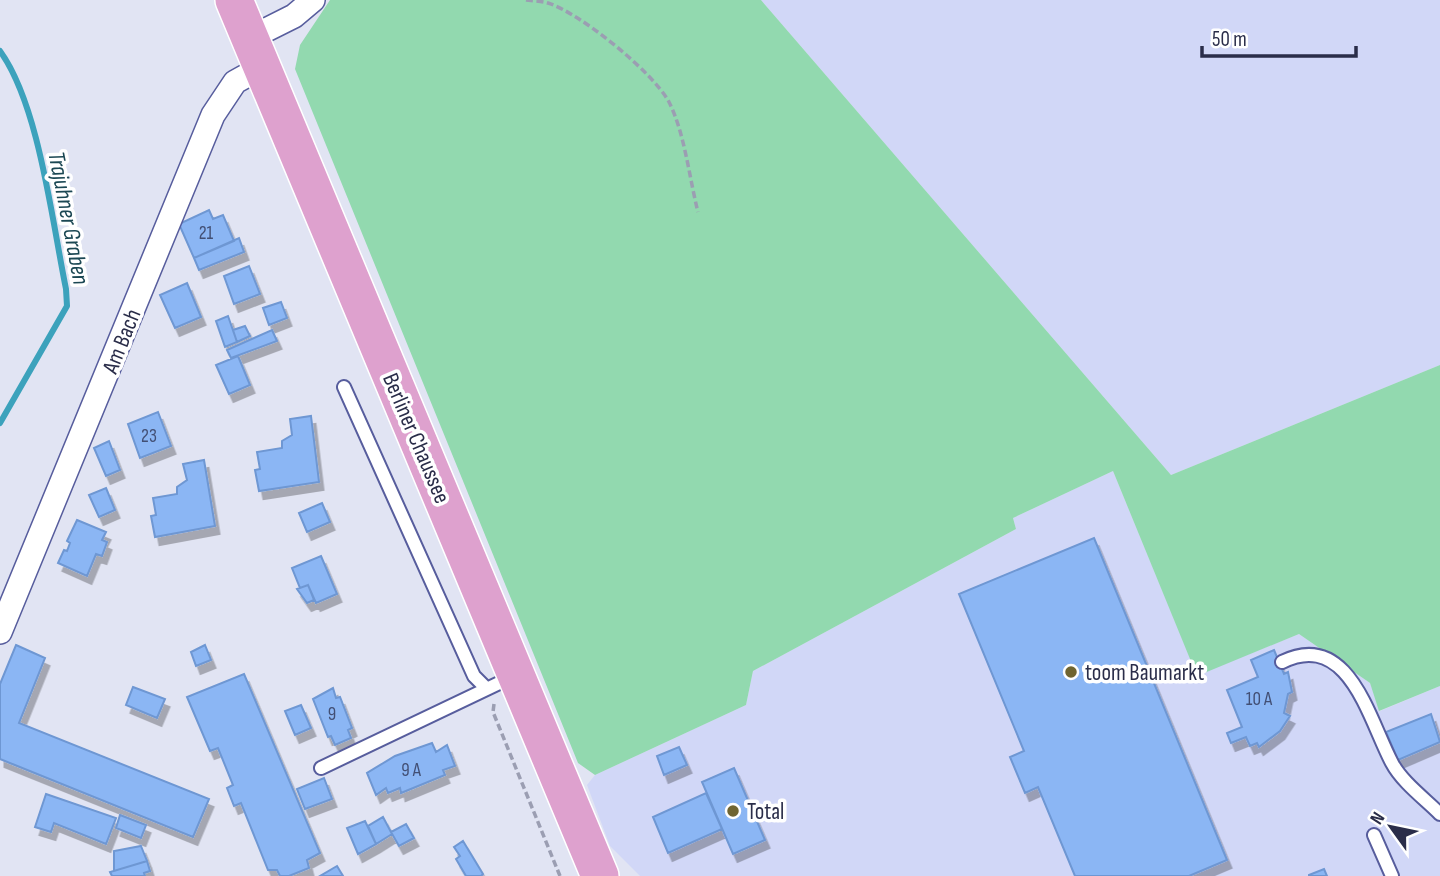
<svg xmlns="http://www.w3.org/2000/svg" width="1440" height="876" font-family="'Sofia Sans Condensed',sans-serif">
<defs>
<filter id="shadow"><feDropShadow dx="4.5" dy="8" stdDeviation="0" flood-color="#0004"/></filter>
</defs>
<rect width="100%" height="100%" fill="#e1e4f3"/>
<path fill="#d1d7f7" d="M761,0H1440V365L1171,475Z
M1113,471L1197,675L1299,634L1370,683L1380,711L1440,686V876H640L610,846L587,785L595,775L746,705L753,671L1016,529L1013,518Z"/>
<path fill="#92d9af" d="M330,0H761L1171,475L1440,365V686L1379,711L1370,683L1299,634L1197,676L1113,471L1013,518L1016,529L753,671L746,705L595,775L578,763L295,69L300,45Z"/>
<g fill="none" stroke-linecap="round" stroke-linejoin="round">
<path stroke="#3ca2bc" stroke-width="6" d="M0,51C39,105 52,221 66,289L67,306L0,423"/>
</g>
<path fill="#8bb6f4" stroke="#6e97d3" stroke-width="2" filter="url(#shadow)" d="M209,210L213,219L223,215L234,241L194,258L179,224Z
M239,238L244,252L199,270L194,258Z
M249,266L260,294L234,304L224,276Z
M187,283L201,317L175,328L160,295Z
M281,302L287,318L269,325L263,308Z
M228,316L237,342L225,347L216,321Z
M245,326L250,336L237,342L233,330Z
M272,330L277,341L231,358L227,350Z
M238,356L250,385L229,394L216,365Z
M158,412L171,446L140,458L128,424Z
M311,416L319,482L259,491L255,470L260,469L257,452L282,448V441L292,435L290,419Z
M109,441L120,470L106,476L94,448Z
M204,460L215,526L155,537L151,516L156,515L153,498L177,494V487L187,480L183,464Z
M106,488L115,510L99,517L89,495Z
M322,503L330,522L307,532L299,513Z
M77,520L106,532L102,540L107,542L102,556L96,554L87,576L58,563L64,550L67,551L70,543L67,541Z
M1094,538L1227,860L1189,876H1075L1038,787L1025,793L1010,757L1024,751L959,594Z
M321,556L337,594L316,603L308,585L300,588L292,568Z
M308,585L314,600L307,603L297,589Z
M16,645L45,658L19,723L209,799L193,837L0,759V684Z
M205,645L211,660L196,666L191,652Z
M1274,650L1284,674L1288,672L1292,692L1288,694L1284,713L1290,716L1280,731L1259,747L1257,743L1250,746L1246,737L1231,743L1227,733L1242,727L1227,690L1258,677L1251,660Z
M244,674L320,853L307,860L309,868L289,876H280L277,870H268L241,803L234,806L227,788L233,785L218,748L210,751L187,697Z
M133,687L165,699L157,718L126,705Z
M333,688L336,698L340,697L352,728L348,730L351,738L335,745L331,736L328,737L313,699Z
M301,705L311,728L295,735L285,711Z
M1431,714L1440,742L1398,760L1386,732Z
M432,743L436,752L447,745L455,766L443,770L445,775L401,793L400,788L388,793L386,788L376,795L367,773L395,756Z
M679,747L687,765L664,775L657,756Z
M734,768L765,840L733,854L702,782Z
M324,778L332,799L305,809L297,789Z
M706,793L722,829L668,853L653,817Z
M46,794L116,818L106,844L54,823L51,832L35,827Z
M120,815L146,825L141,838L116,828Z
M383,817L392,834L376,844L368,826Z
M365,821L376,844L358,854L347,828Z
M406,824L414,838L399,846L391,832Z
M463,841L483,874L481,876H466L456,859L460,856L454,847Z
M141,846L147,861L114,871V851Z
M147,861L150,871L144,873L145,876H112L110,872Z
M337,866L343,876H320Z
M1324,869L1327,876H1309V875Z"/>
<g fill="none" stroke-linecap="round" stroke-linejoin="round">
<defs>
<path id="service" d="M344,387L474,676L486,688
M1282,662C1349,629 1369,720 1392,763C1402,782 1425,799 1440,814
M321,768L514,676
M1374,835L1392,876"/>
<path id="minor" d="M250,38L294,16L313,0
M0,632L213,115L235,82L262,67"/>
<path id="primary" d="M234,0L600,876"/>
</defs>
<use href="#service" stroke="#575d9d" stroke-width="16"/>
<use href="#minor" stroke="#575d9d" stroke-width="26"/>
<use href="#primary" stroke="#fff" stroke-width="40"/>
<path stroke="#9b9eb2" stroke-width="3.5" stroke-dasharray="7 3.5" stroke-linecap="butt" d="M526,0C533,1 541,1 548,3C580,13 653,72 669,102C685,134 689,177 698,212
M494,704L493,712L560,876"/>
<use href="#service" stroke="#fff" stroke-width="12"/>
<use href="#minor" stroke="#fff" stroke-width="23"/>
<use href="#primary" stroke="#dea1ce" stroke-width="37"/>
</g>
<g fill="#6f6431" stroke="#fff" stroke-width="2.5">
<circle cx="1071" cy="672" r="7"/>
<circle cx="733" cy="811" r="7"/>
</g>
<g text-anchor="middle" stroke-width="7" stroke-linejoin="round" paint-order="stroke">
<g font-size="19" fill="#424f74">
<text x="206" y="239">21</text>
<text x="149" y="442">23</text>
<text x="1259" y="705">10 A</text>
<text x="332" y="720">9</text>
<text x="411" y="776">9 A</text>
</g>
<g font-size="23" fill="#2a2d49" stroke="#fff">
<text transform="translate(121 341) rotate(-68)" y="8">Am Bach</text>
<text transform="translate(417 438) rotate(67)" y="8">Berliner Chaussee</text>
</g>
<g font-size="23" fill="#2a2d49" stroke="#fff" text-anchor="start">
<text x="1085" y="680">toom Baumarkt</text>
<text x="747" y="819">Total</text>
</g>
<g font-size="24" font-style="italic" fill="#1b4753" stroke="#fff">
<text transform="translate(69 218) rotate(79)" y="8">Trajuhner Graben</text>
</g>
</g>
<g transform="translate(1391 827) rotate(303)" stroke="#ffffff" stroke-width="5" paint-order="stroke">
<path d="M0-5L12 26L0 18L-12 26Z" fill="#2a2d49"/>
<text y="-10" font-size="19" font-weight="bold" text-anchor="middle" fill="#2a2d49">N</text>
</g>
<path d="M1202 46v10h154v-10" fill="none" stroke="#2a2d49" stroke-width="3.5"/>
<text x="1212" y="46" font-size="21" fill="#2a2d49" stroke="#ffffff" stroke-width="5" paint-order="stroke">50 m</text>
</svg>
